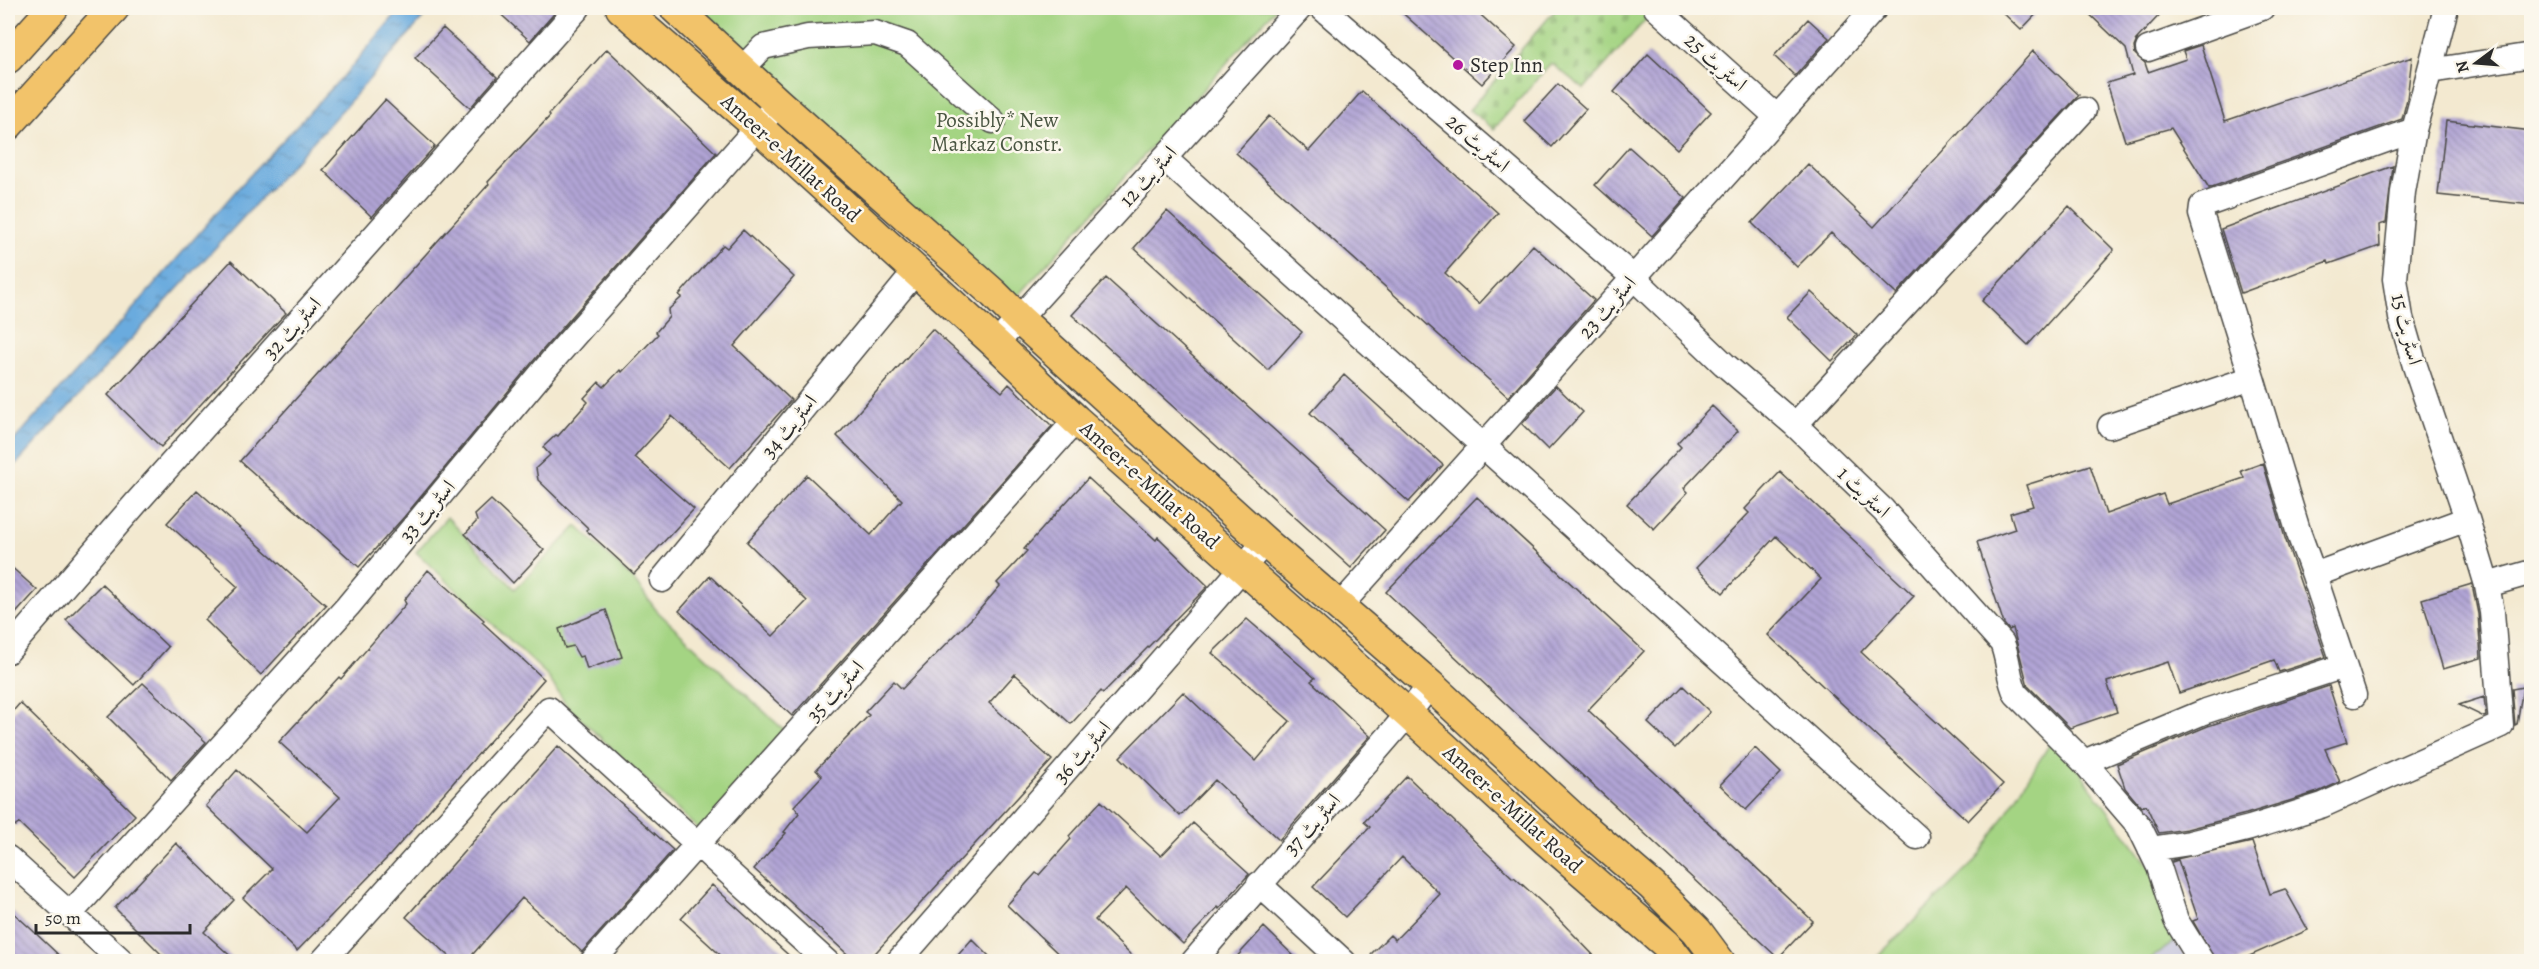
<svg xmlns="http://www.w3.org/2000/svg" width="2539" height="969" font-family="Alegreya,Amiri,serif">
<defs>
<pattern id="cemetery-stones" width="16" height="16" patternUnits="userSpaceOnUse" patternTransform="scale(1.5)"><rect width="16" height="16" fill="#a4d483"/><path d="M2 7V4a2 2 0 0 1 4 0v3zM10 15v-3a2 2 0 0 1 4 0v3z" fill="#8db671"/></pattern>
<pattern id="water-ripples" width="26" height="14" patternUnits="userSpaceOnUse" patternTransform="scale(1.5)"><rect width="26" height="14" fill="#6babde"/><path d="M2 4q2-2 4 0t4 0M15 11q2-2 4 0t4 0" fill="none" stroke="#588bb4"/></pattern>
<pattern id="building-back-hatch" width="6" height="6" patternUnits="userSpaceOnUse" patternTransform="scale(1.5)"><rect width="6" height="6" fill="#b1a4d5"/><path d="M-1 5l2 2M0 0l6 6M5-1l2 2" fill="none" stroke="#9086ad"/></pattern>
</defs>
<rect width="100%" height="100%" fill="#fbf7ec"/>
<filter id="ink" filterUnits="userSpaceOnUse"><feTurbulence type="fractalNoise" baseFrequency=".0167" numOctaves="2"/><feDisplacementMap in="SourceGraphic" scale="12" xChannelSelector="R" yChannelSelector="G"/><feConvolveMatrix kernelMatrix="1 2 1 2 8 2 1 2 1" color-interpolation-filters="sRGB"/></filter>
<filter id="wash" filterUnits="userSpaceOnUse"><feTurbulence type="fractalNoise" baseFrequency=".008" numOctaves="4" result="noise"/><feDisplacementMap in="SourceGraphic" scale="24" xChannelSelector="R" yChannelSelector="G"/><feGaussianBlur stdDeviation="1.35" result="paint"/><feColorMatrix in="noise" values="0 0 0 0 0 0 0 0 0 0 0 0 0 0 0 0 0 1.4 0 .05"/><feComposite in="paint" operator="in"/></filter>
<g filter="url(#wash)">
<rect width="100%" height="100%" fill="#f3e9d0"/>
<path fill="#c2c2dc" d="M2174,942L2186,957L2179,961L2147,962Z"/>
<path fill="#a4d483" stroke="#688057" stroke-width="1.5" d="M683,8H1276L1005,311Z
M447,517L515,589L577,526L633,579L657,611L787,733L702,833L567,706L546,674L416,552Z
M2056,734L2092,789L2156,875L2175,934L2174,942L2147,961L1872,962L1978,858Z"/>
<path fill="url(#cemetery-stones)" stroke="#688057" stroke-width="1.5" d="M1557,8H1641L1649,16L1584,89L1551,63L1494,129L1469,110Z"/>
<path fill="url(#water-ripples)" stroke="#4b6b84" stroke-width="1.5" d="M401,8H432L343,109L8,473V447L133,309L240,186L346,73Z"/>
<g id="blocks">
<path fill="url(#building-back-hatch)" d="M494,8H559L530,41Z
M1397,8H1473L1516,47L1482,84Z
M1998,8H2042L2021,30Z
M2083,8H2166L2135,41L2137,40L2134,47L2135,54L2145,63L2148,72L2186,59L2183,51L2201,45L2225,121L2412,57L2407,99L2402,119L2209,188L2171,128L2125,141L2107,83L2133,75L2126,49Z
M1808,19L1829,38L1795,76L1774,56Z
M443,28L497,77L470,108L415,58Z
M607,49L716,153L540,353L404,517L359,567L240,461L489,184L488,182L550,116L549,114Z
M2033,51L2079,95L1896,294L1831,233L1797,267L1752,223L1808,164L1874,227Z
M1648,54L1711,112L1677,149L1614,92Z
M1558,84L1586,109L1552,147L1524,121Z
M1362,91L1498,213L1445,273L1479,304L1533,245L1594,300L1508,397L1236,153L1269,116L1309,151Z
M385,100L435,146L372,217L323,170Z
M2446,121L2532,131V205L2438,195Z
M1629,147L1686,198L1652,236L1595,185Z
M2393,166L2386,223L2379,225L2380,246L2329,264L2328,261L2241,293L2221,229Z
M2069,206L2114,250L2028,345L1982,301Z
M1167,211L1302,332L1268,370L1134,248Z
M743,230L794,277L734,346L791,400L730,468L672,416L638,453L635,457L694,509L634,574L586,530L588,528L538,480L536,468L550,455L543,447L556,435L558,436L588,402L584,398L599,382L604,387L620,370L622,372L658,334L656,332L669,317L668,310L682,297L679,295L723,245L727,248Z
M231,261L286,313L161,447L108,395Z
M1106,278L1385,530L1351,568L1072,315Z
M1811,292L1857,335L1832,361L1787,317Z
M932,329L1002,392L1009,384L1052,426L792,716L679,611L710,576L773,636L807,601L747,542L807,475L871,535L902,500L837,436Z
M1344,375L1443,465L1409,502L1310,413Z
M1556,386L1583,412L1548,450L1522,424Z
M1712,406L1738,431L1684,488L1688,492L1654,529L1627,504L1681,447L1677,443Z
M2263,463L2285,538L2326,657L2279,672L2274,660L2179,693L2168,662L2107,682L2117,712L2070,728L2028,686L2013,628L2009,630L2004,624L1977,542L2015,529L2010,513L2033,506L2026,485L2090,465L2106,514L2163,494L2167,504L2244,478L2241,471Z
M1780,472L1914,596L1861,652L2003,784L1968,821L1768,635L1821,579L1776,536L1723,593L1696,568L1749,513L1745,509Z
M1088,478L1156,540L1158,537L1208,586L1103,693L1101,691L1071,724L1015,674L989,703L1052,760L867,962H856L754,869L786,833L784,832L799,813L794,806L822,776L816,770L869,715L865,712L894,681L902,689L974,616L1000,586L997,583L1027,551L1024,549Z
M197,490L326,605L261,675L205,620L238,587L167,523Z
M1477,497L1644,651L1588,710L1813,921L1778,958L1386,592Z
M491,500L544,550L513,583L465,534L477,521L475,515Z
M8,564L37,590L8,622Z
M428,570L484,620L482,622L544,679L390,855L297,951L243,898L272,869L206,806L237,770L307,832L340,797L279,742L339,677L341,679L406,604L404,600Z
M102,584L168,647L134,685L66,620Z
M2472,584L2478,614L2481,658L2443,669L2422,599Z
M606,610L622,657L587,669L583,656L579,657L573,646L565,648L559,629Z
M1247,619L1315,678L1311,681L1370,736L1279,840L1215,780L1180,816L1120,757L1183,692L1256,761L1290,721L1212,653Z
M143,683L206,742L171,780L108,717Z
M1683,686L1710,712L1675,748L1648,723Z
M2329,686L2347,742L2325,749L2340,782L2318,792L2246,814L2187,829L2159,833L2146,805L2141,807L2125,788L2117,764L2208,726Z
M2523,687L2517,724L2515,725L2512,689Z
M2484,697L2486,716L2484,717L2459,705Z
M20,703L135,815L75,877L19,823L16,826L8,818V717Z
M558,746L673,850L582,952L522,898L466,962H456L406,917Z
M1755,748L1781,773L1746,810L1720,785Z
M1407,776L1513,878L1514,877L1549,909L1600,962H1380L1371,954L1390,935L1395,940L1440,894L1402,857L1345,917L1313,887L1370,827L1364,822Z
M1101,801L1161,856L1193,823L1249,874L1219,909L1218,907L1183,944L1126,888L1095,920L1138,962H1067L1007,905L1036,873L1039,875L1071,839L1069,836Z
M2252,842L2270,894L2285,889L2308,930L2236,962H2216L2193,921L2198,919L2178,860L2172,862V860Z
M176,843L234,900L204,932L237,962H169L115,908Z
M712,885L796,962H728L681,919Z
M8,908L29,927L66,962H8Z
M1264,927L1300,962H1232Z
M972,939L995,962H952Z"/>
</g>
</g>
<g filter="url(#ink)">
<use href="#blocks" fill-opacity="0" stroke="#494844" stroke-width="1.5"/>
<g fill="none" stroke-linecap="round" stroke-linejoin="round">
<defs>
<path id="minor" d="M1322,8L1633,277L1724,364L1795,425L1883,510L2002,643C2009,660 2008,678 2016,694L2084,762L2139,826L2159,867L2176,920L2202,962
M1656,8L1777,117
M2148,49L2262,8
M742,69L763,47L808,37L875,33L907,44L993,121
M2430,71L2532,55
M1164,158L1917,837
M996,344L1300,8
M2252,378L2201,214L2202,206L2414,130
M1795,425L2084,110
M2110,426L2252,378L2299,534L2314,575L2467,519
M2314,575L2354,695
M662,580L915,272
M2487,585L2532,572
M1339,607L1875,8
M8,651L136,503L578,8
M2084,762L2206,711L2344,666
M2150,849L2190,843L2250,828L2323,805L2501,725L2492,612L2487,585L2467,519L2415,366L2401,318L2395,279L2403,192L2414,130L2446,8
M8,858L123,962
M1259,884L1344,962
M70,914L348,606L551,362L769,114
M322,962L549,709L827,962
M592,962L1076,420
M898,962L1265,542
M1193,962L1408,714L1430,685"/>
<path id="major" d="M621,8L758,127L996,344L1076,420L1408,714L1547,841L1666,944L1680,962
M675,8L778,103L994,294L1020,320L1265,542L1430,685L1580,824L1652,886L1697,931L1720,962
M8,58L53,8
M8,125L114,8"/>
</defs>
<use href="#minor" stroke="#494844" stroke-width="27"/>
<use href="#major" stroke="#494844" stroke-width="33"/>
<use href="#minor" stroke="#fff" stroke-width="24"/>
<use href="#major" stroke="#f2c36a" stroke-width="30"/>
</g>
</g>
<circle fill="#b5179e" stroke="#fbf7ec" stroke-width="2" cx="1458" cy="65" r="6"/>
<g text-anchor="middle" stroke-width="5" stroke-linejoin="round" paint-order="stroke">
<g font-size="21" fill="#2b2b2b" stroke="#fbf7ec">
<text transform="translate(1716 62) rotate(42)" y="7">اسٹریٹ 25</text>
<text transform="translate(1478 143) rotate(41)" y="7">اسٹریٹ 26</text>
<text transform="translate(791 158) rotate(42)" y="7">Ameer-e-Millat Road</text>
<text transform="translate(1148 176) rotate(-48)" y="7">اسٹریٹ 12</text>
<text transform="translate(1607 307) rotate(-49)" y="7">اسٹریٹ 23</text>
<text transform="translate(292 328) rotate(-48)" y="7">اسٹریٹ 32</text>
<text transform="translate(2407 329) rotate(76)" y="7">اسٹریٹ 15</text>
<text transform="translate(789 426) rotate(-51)" y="7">اسٹریٹ 34</text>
<text transform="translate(1150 485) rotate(42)" y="7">Ameer-e-Millat Road</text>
<text transform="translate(1864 492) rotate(44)" y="7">اسٹریٹ 1</text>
<text transform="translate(427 511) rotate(-50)" y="7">اسٹریٹ 33</text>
<text transform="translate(835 691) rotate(-48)" y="7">اسٹریٹ 35</text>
<text transform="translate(1082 752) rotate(-49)" y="7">اسٹریٹ 36</text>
<text transform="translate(1513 809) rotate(42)" y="7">Ameer-e-Millat Road</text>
<text transform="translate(1312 824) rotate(-49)" y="7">اسٹریٹ 37</text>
</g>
<g font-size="21" fill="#2b2b2b" stroke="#fbf7ec" text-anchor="start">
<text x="1470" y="72">Step Inn</text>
</g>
<g font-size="21" fill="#495541" stroke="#fbf7ec">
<text x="997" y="127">Possibly* New<tspan x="997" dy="24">Markaz Constr.</tspan></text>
</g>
</g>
<rect width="2539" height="969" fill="none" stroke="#fbf7ec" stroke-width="30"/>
<g transform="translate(2476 63) rotate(254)" stroke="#fbf7ec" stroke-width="4.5" paint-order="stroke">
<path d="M0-4.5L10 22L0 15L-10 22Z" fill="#2b2b2b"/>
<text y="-9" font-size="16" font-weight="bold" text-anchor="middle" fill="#2b2b2b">N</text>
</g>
<path d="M36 924v9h154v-9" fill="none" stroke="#2b2b2b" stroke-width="3"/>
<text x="45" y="924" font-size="18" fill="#2b2b2b" stroke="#fbf7ec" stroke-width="4.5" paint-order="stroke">50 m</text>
</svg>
